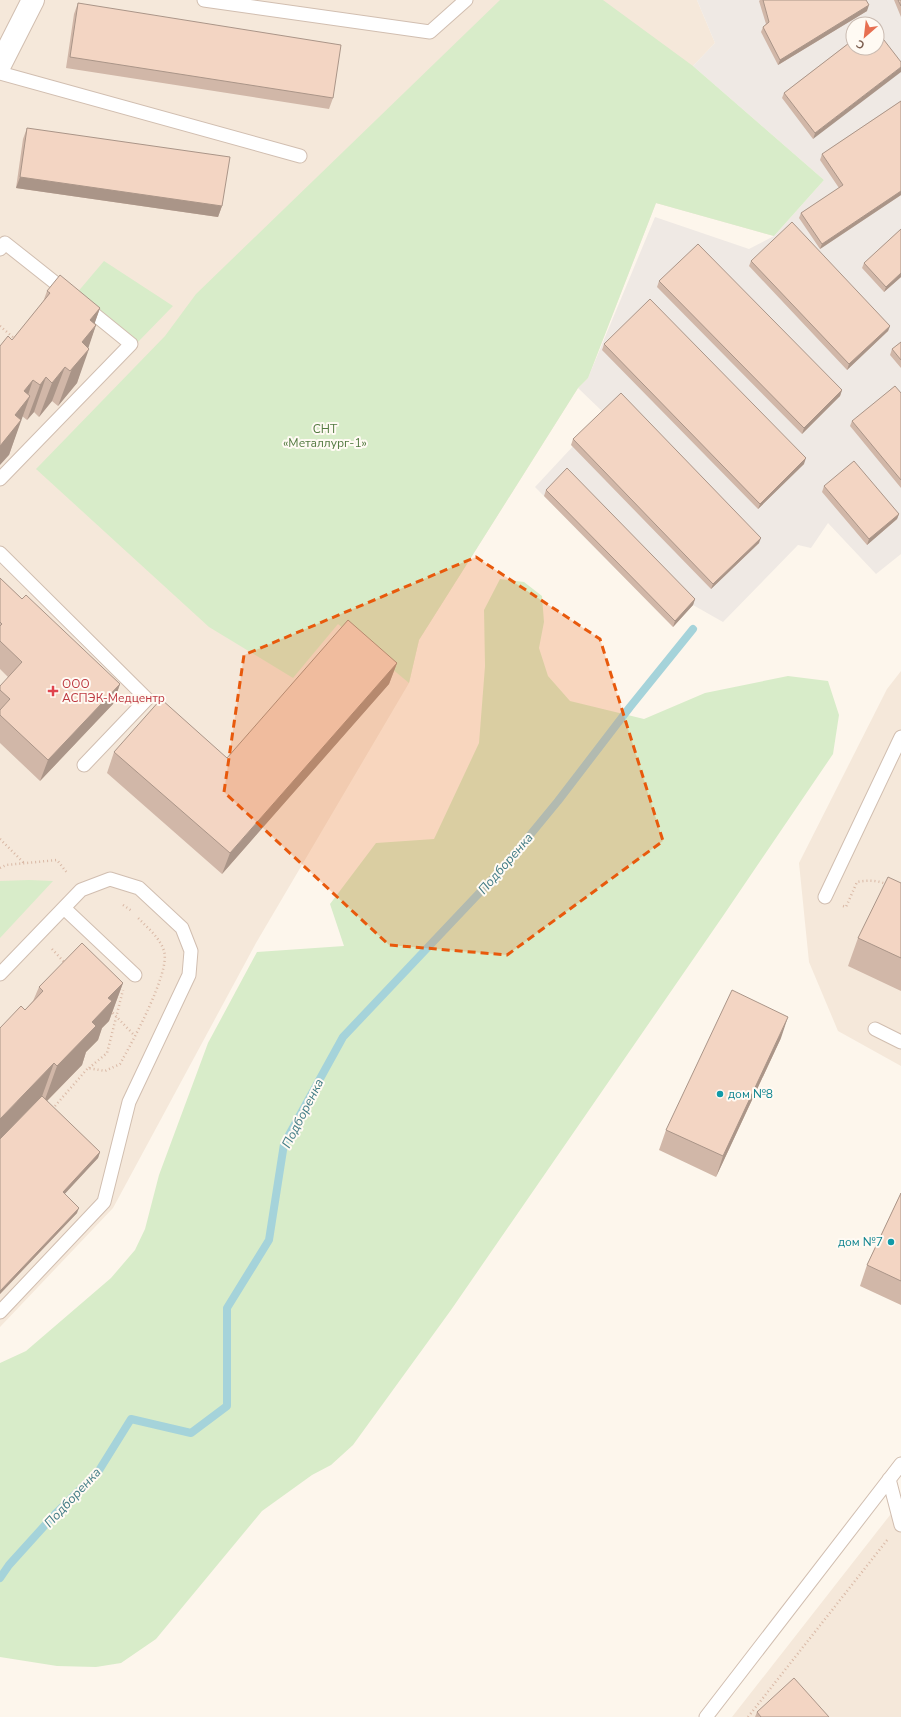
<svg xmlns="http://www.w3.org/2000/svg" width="901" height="1717" font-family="'Nunito Sans',sans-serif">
<rect width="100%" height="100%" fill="#fdf6ec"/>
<path fill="#f5e8da" d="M0,0H697L715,43L693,66L774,236L656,203L588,378L578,388L419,640L409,683L256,943L113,1208L0,1327Z
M901,671V1066L838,1031L809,962L799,863L887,689Z
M901,1501V1717H732Z"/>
<path fill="#efe9e4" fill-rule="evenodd" d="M697,0H901V554L876,574L828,523L811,548L798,545L723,622L693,605L673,627L535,487L604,413L578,388L588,378L655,217L749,249L774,236L824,180L693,66L715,43ZM853,24H877V48H853Z"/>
<path fill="#d8ecc9" d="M500,0H603L693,66L824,180L774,236L656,203L588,378L578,388L419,640L409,683L338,624L293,678L209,627L36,469L165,336L196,294Z
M104,261L173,306L137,343L76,294Z
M500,579L524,582L542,596L544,622L539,648L548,676L570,701L644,719L705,693L788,676L828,681L839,715L833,754L723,916L451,1310L353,1445L331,1465L312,1475L262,1511L156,1639L121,1663L96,1667L57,1666L0,1657V1363L26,1351L111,1278L135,1250L145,1229L159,1175L208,1043L257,952L344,946L330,904L376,843L434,839L479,743L485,666L484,610Z
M29,880L53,881L0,938V881Z"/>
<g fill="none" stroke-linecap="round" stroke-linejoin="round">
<path stroke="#a5d3da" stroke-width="8" d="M0,1578L9,1565L56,1513L98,1472L131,1419L191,1433L227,1406V1308L269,1240L284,1144L343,1037L502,869L558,801L630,707L693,629"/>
<defs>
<path id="service" d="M204,0L430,32L466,0
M0,73L300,156
M0,249L5,243L68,293
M0,479L131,344L83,305
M0,553L147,699L84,765
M825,897L901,737
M64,908L135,975
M0,974L81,890L110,879L139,888L182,928L191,951L189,975L129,1102L104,1202L0,1312
M875,1029L901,1042
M889,1479L901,1525
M706,1717L901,1464"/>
<path id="minor" d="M0,65L33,0"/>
</defs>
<use href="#service" stroke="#d1beb0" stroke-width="15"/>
<use href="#minor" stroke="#d1beb0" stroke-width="24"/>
<path stroke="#d9b8a5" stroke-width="2.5" stroke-dasharray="1 3" stroke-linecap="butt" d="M0,326L15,339
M0,839L24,863
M0,868L6,865L57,860L68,874
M123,905L132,911
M843,906L846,907L857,882C867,880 879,880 888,885
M52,949L65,963
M110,1010L135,1036
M89,1068L107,1053L123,990
M55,1106L88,1068L105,1071L120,1064C131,1044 171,972 164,951C160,938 148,928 138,918
M748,1717L888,1539"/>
<use href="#service" stroke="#fff" stroke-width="13"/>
<use href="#minor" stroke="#fff" stroke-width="22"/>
</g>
<path fill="#d1b7a8" d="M760,0H866L867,11L778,65L761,32L763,27L766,24L759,1Z
M894,0H901V17Z
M78,3L333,98L329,109L66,68L74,14Z
M853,40L813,139L782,98L784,93Z
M901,101V195L820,249L799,218L801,213L839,188L820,160L822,154Z
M27,128L222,206L218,217L16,188L23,139Z
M901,229V277L884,292L862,268L864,263Z
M751,261L890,326L888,331L847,370L749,266Z
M659,281L842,390L840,396L802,434L657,287Z
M47,291L100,308L94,324L96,325L88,347L77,383L58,406L52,401L39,417L34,412L27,420L22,416L9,455L12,340L43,302Z
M901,342V368L890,355L892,349Z
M604,344L804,464L758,509L602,350Z
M901,393V488L850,426L852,421Z
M573,439L759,543L711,589L571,445Z
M824,486L899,514L897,519L867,545L822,492Z
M546,490L695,599L693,605L673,627L544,496Z
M0,578L22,599L120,684L113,704L40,781L0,743V690L8,677L0,669Z
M397,663L389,684L222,874L107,773L114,752L227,758Z
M901,883V991L848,966L858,938Z
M123,983L109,1021L102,1028L98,1040L86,1052L82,1065L47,1101L100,1152L98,1158L64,1194L77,1213L0,1294L25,1010L33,1001L39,987Z
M781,1038L716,1177L659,1150L666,1130Z
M901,1193V1305L860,1286L867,1265Z
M757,1712L829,1717H755Z"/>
<path fill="#aa9588" d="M869,5L867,11L778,65L780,60Z
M901,67V72L813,139L815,133Z
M20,177L222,206L218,217L16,188Z
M901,191V195L820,249L822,244Z
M901,273V277L884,292L886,287Z
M100,308L92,331L96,325L87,352L89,349L77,383L58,406L90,320Z
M890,326L888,331L847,370L849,364Z
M65,367L52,401L39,417L52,383Z
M46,377L34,412L27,420L40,385Z
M33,380L26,401L30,396L9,455L0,465V446L24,391Z
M842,390L840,396L802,434L804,428Z
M806,458L804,464L758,509L760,504Z
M899,514L897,519L867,545L869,539Z
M761,538L759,543L711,589L713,584Z
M695,599L693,605L673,627L675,621Z
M397,663L389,684L222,874L230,853Z
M120,684L113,704L40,781L48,760Z
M123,983L109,1021L102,1028L98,1040L86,1052L82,1065L43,1105L57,1066L92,1022L108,998Z
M788,1017L781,1038L716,1177L723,1156Z
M54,1063L40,1102L0,1143V1119Z
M100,1152L98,1158L61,1198L63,1192Z
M79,1208L77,1213L0,1294V1291Z"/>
<path fill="#f3d5c3" stroke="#aa9588" d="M763,0H866L869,5L780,60L763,27L769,22Z
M898,0H901V6Z
M78,3L341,45L333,98L70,57Z
M877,31L901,62V67L815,133L784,93L853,40V48H877Z
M901,101V191L822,244L801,213L843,185L822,154Z
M27,128L230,157L222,206L20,177Z
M792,222L890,326L849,364L751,261Z
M901,229V273L886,287L864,263Z
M698,244L842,390L804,428L659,281Z
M60,275L100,308L90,320L96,325L82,342L89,349L70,371L65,367L52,383L46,377L40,385L33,380L24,391L30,396L15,415L21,420L0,446V346L8,336L12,340L50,293L47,291Z
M650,299L806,458L760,504L604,344Z
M901,342V360L892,349Z
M895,386L901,393V480L852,421Z
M621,393L761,538L713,584L573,439Z
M854,461L899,514L869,539L824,486Z
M567,468L695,599L675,621L546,490Z
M0,578L22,599L26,595L120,684L48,760L0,715V710L10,699L0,690V686L22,662L0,641V626L2,624L0,622Z
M348,620L397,663L230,853L114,752L161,699L227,758Z
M888,877L901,883V958L858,938Z
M82,943L123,983L108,998L112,1001L92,1022L96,1026L57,1066L54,1063L0,1119V1028L21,1006L25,1010L43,991L39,987Z
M732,990L788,1017L723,1156L666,1130Z
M42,1096L100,1152L63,1192L79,1208L0,1291V1139Z
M901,1193V1281L867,1265Z
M794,1678L829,1717H761L757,1712Z"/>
<path fill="#e8590c" fill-opacity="0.2" stroke="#e8590c" stroke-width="3" stroke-dasharray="8 5" stroke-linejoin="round" d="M476,557L600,639L663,841L507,955L389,945L224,792L244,655Z"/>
<path fill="#e0444e" stroke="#fffaf3" stroke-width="1.5" d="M51 685h4v4h4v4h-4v4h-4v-4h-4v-4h4z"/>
<g fill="#0f9aa8" stroke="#fffaf3" stroke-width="1.5">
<circle cx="720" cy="1094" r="4"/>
<circle cx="891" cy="1242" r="4"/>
</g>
<g text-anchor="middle" stroke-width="4" stroke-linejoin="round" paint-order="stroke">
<g font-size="12" fill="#537a41" stroke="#fffaf3">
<text x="325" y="433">СНТ<tspan x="325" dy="14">«Металлург-1»</tspan></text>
</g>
<g font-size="12" fill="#be3a42" stroke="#fffaf3" text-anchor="start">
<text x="62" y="688">ООО<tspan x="62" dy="14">АСПЭК-Медцентр</tspan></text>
</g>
<g font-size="12" fill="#0d838f" stroke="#fffaf3" text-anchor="start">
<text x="728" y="1098">дом №8</text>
<text x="883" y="1246" text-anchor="end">дом №7</text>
</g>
<g font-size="13" font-style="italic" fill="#437c86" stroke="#fffaf3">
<text transform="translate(505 863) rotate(-49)" y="5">Подборенка</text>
<text transform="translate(302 1113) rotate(-63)" y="5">Подборенка</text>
<text transform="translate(72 1497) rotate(-47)" y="5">Подборенка</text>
</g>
</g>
<g transform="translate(865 36) rotate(208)"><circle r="19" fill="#fffaf3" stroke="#cabbb1"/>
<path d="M0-3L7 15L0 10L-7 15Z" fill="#e76f51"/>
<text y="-6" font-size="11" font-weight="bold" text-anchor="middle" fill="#7a5c4d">С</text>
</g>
</svg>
